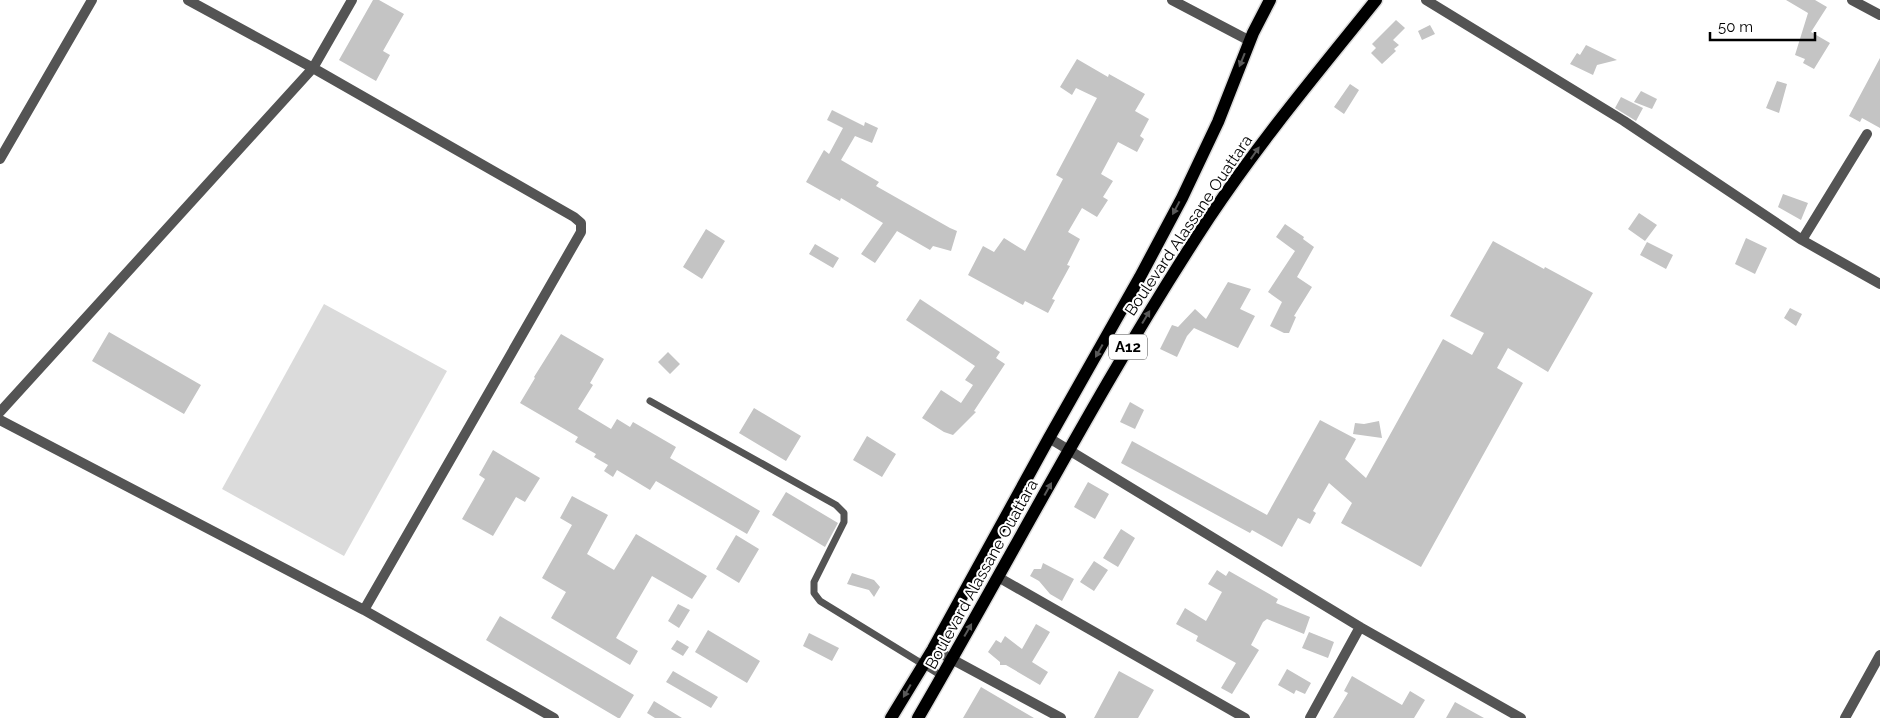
<svg xmlns="http://www.w3.org/2000/svg" width="1880" height="718" font-family="Raleway,sans-serif">
<rect width="100%" height="100%" fill="#fff"/>
<path fill="#dbdbdb" d="M324,304L447,371L344,556L222,489Z"/>
<path fill="#c4c4c4" d="M373,0H379L404,14L383,51L390,55L376,81L339,60Z
M1786,0H1815L1827,7L1811,32L1830,43L1814,69L1803,63L1805,59L1795,55L1808,13Z
M1396,20L1405,28L1393,40L1399,45L1394,49L1396,51L1382,64L1371,53L1376,48L1372,44Z
M1430,25L1435,34L1422,40L1418,31Z
M1586,45L1617,60L1597,65L1593,75L1570,64L1577,53L1580,55Z
M1880,58V128L1862,118L1860,122L1849,116Z
M1077,59L1108,77L1109,74L1145,94L1135,111L1149,119L1140,136L1144,139L1137,152L1118,142L1101,174L1113,181L1103,197L1108,200L1097,217L1082,208L1068,232L1080,239L1067,265L1070,266L1052,299L1055,300L1048,313L1025,301L1023,305L968,275L983,246L994,252L1004,238L1025,251L1063,179L1056,175L1097,98L1076,88L1072,95L1060,87Z
M1777,81L1787,84L1779,113L1766,108Z
M1350,84L1359,90L1344,114L1334,107Z
M1641,91L1657,99L1652,109L1634,102Z
M1621,97L1643,108L1636,121L1615,108Z
M832,110L864,126L865,122L878,128L872,143L855,136L841,160L879,182L876,186L950,228L957,231L951,251L933,246L930,250L897,231L875,263L861,254L883,223L841,198L840,201L806,182L824,150L829,154L843,128L827,120Z
M1783,194L1808,203L1801,220L1778,207Z
M1639,213L1657,225L1645,241L1628,229Z
M1285,224L1304,237L1303,239L1314,247L1297,277L1312,287L1294,316L1296,317L1289,333H1284L1270,326L1282,302L1268,292L1295,251L1276,237Z
M706,229L725,241L702,279L683,267Z
M1746,238L1767,248L1755,274L1735,264Z
M1493,241L1544,269L1545,267L1593,293L1548,372L1508,348L1497,368L1523,383L1421,567L1341,523L1352,503L1329,483L1313,511L1316,513L1310,524L1298,518L1282,547L1252,530L1250,533L1121,463L1132,441L1267,515L1320,420L1356,439L1345,459L1366,478L1443,339L1472,355L1484,333L1450,316Z
M1647,242L1673,255L1666,269L1640,255Z
M815,244L839,258L833,268L809,254Z
M1228,282L1251,289L1240,309L1255,316L1238,348L1194,328L1187,336L1177,357L1160,349L1172,325L1178,327L1195,309L1206,319Z
M920,299L1000,352L996,358L1005,364L974,411L976,412L953,435L944,432L922,418L941,390L961,403L973,385L965,380L975,366L906,320Z
M1790,308L1802,314L1796,326L1784,318Z
M109,332L201,385L184,414L92,361Z
M561,334L604,359L590,383L593,385L578,409L611,429L617,419L630,427L633,422L676,447L670,458L760,511L747,534L656,481L650,490L617,470L613,477L604,471L608,465L594,457L596,454L575,442L578,437L520,403L535,378L534,377Z
M668,352L680,364L670,374L658,362Z
M1130,402L1144,410L1135,429L1120,422Z
M754,408L801,436L786,461L739,433Z
M1379,421L1382,438L1353,434L1355,423L1364,424Z
M867,436L896,454L882,477L853,460Z
M493,450L540,478L525,502L516,497L493,536L462,519L485,479L479,475Z
M1088,482L1109,494L1095,519L1074,507Z
M786,492L838,523L825,547L772,515Z
M572,496L608,515L587,554L614,570L636,534L707,576L692,599L652,576L616,638L638,651L630,665L551,618L566,592L542,578L572,525L560,518Z
M1121,529L1135,538L1118,567L1103,558Z
M736,535L759,549L739,583L716,569Z
M1094,561L1108,570L1094,591L1080,582Z
M1043,563L1074,579L1062,601L1050,594L1039,581L1030,576L1034,569H1041Z
M1217,570L1226,576L1229,571L1278,599L1276,603L1310,617L1304,634L1267,619L1263,622L1251,645L1259,650L1232,694L1221,688L1236,663L1196,641L1198,636L1176,624L1185,608L1206,621L1222,592L1208,584Z
M852,573L874,580L880,587L874,597L869,590L847,584Z
M678,604L690,610L679,628L668,621Z
M500,616L634,695L620,718H618L486,640Z
M1036,624L1050,632L1032,662L1048,672L1040,685L1006,665H1000V662L988,652L996,640L1001,643L1005,636L1022,649Z
M708,630L760,661L747,683L695,652Z
M1309,632L1334,642L1328,658L1302,648Z
M809,633L839,648L832,661L803,646Z
M677,640L689,647L683,656L671,649Z
M1287,669L1311,683L1305,694L1296,690L1294,694L1278,685Z
M673,671L718,697L711,708L666,682Z
M1119,671L1154,690L1138,718H1094Z
M1352,676L1402,705L1410,691L1425,700L1414,718H1333L1348,693L1344,691Z
M981,687L998,697L1034,718H963Z
M654,701L682,718H655L647,713Z
M1455,702L1484,718H1446Z"/>
<g fill="none" stroke-linecap="round" stroke-linejoin="round">
<defs>
<path id="primary" d="M891,718L933,649L1049,438L1140,277L1182,198L1218,122L1253,33L1270,0
M918,718C1015,551 1103,379 1209,218C1260,141 1319,71 1376,0"/>
</defs>
<use href="#primary" stroke="#dbdbdb" stroke-width="15"/>
<path stroke="#545454" stroke-width="7" d="M650,401L836,505L844,513V522L814,582V593L820,601L942,676"/>
<path stroke="#545454" stroke-width="10" d="M188,0L313,68L574,217L581,223V232L364,610
M1172,0L1250,41
M1426,0L1624,121L1802,240L1880,284
M1852,0L1880,15
M0,159L92,0
M1802,240L1867,134
M0,412L313,68L352,0
M0,420L364,610L554,718
M1049,438L1360,627L1521,718
M998,577L1245,718
M933,649L1061,718
M1310,718L1360,627
M1845,718L1880,655"/>
<use href="#primary" stroke="#000" stroke-width="12"/>
</g>
<defs><path id="oneway-solid" d="M-6-.8H1V-3.2L6.5 0L1 3.2V.8H-6Z" transform="scale(1.25)"/></defs>
<g fill="#595959">
<use href="#oneway-solid" transform="translate(1242 60) rotate(112)"/>
<use href="#oneway-solid" transform="translate(1255 153) rotate(-55)"/>
<use href="#oneway-solid" transform="translate(1176 208) rotate(118)"/>
<use href="#oneway-solid" transform="translate(1146 317) rotate(-59)"/>
<use href="#oneway-solid" transform="translate(1099 351) rotate(119)"/>
<use href="#oneway-solid" transform="translate(1048 489) rotate(-61)"/>
<use href="#oneway-solid" transform="translate(968 630) rotate(-60)"/>
<use href="#oneway-solid" transform="translate(907 691) rotate(120)"/>
</g>
<g text-anchor="middle" stroke-width="4" stroke-linejoin="round" paint-order="stroke">
<rect fill="#fff" stroke="#4c4c4c" stroke-width="1" x="1109" y="334.5" width="38" height="25" rx="4"/>
<g font-size="15" font-weight="bold" fill="#000">
<text x="1128" y="352">A12</text>
</g>
<g font-size="16" fill="#000" stroke="#fff">
<text transform="translate(1188 225) rotate(-56)" y="6">Boulevard Alassane Ouattara</text>
<text transform="translate(981 574) rotate(-61)" y="6">Boulevard Alassane Ouattara</text>
</g>
</g>
<path d="M1710 32v8h105v-8" fill="none" stroke="#000000" stroke-width="2.5"/>
<text x="1718" y="32" font-size="15" fill="#000000" stroke="#ffffff" stroke-width="4" paint-order="stroke">50 m</text>
</svg>
